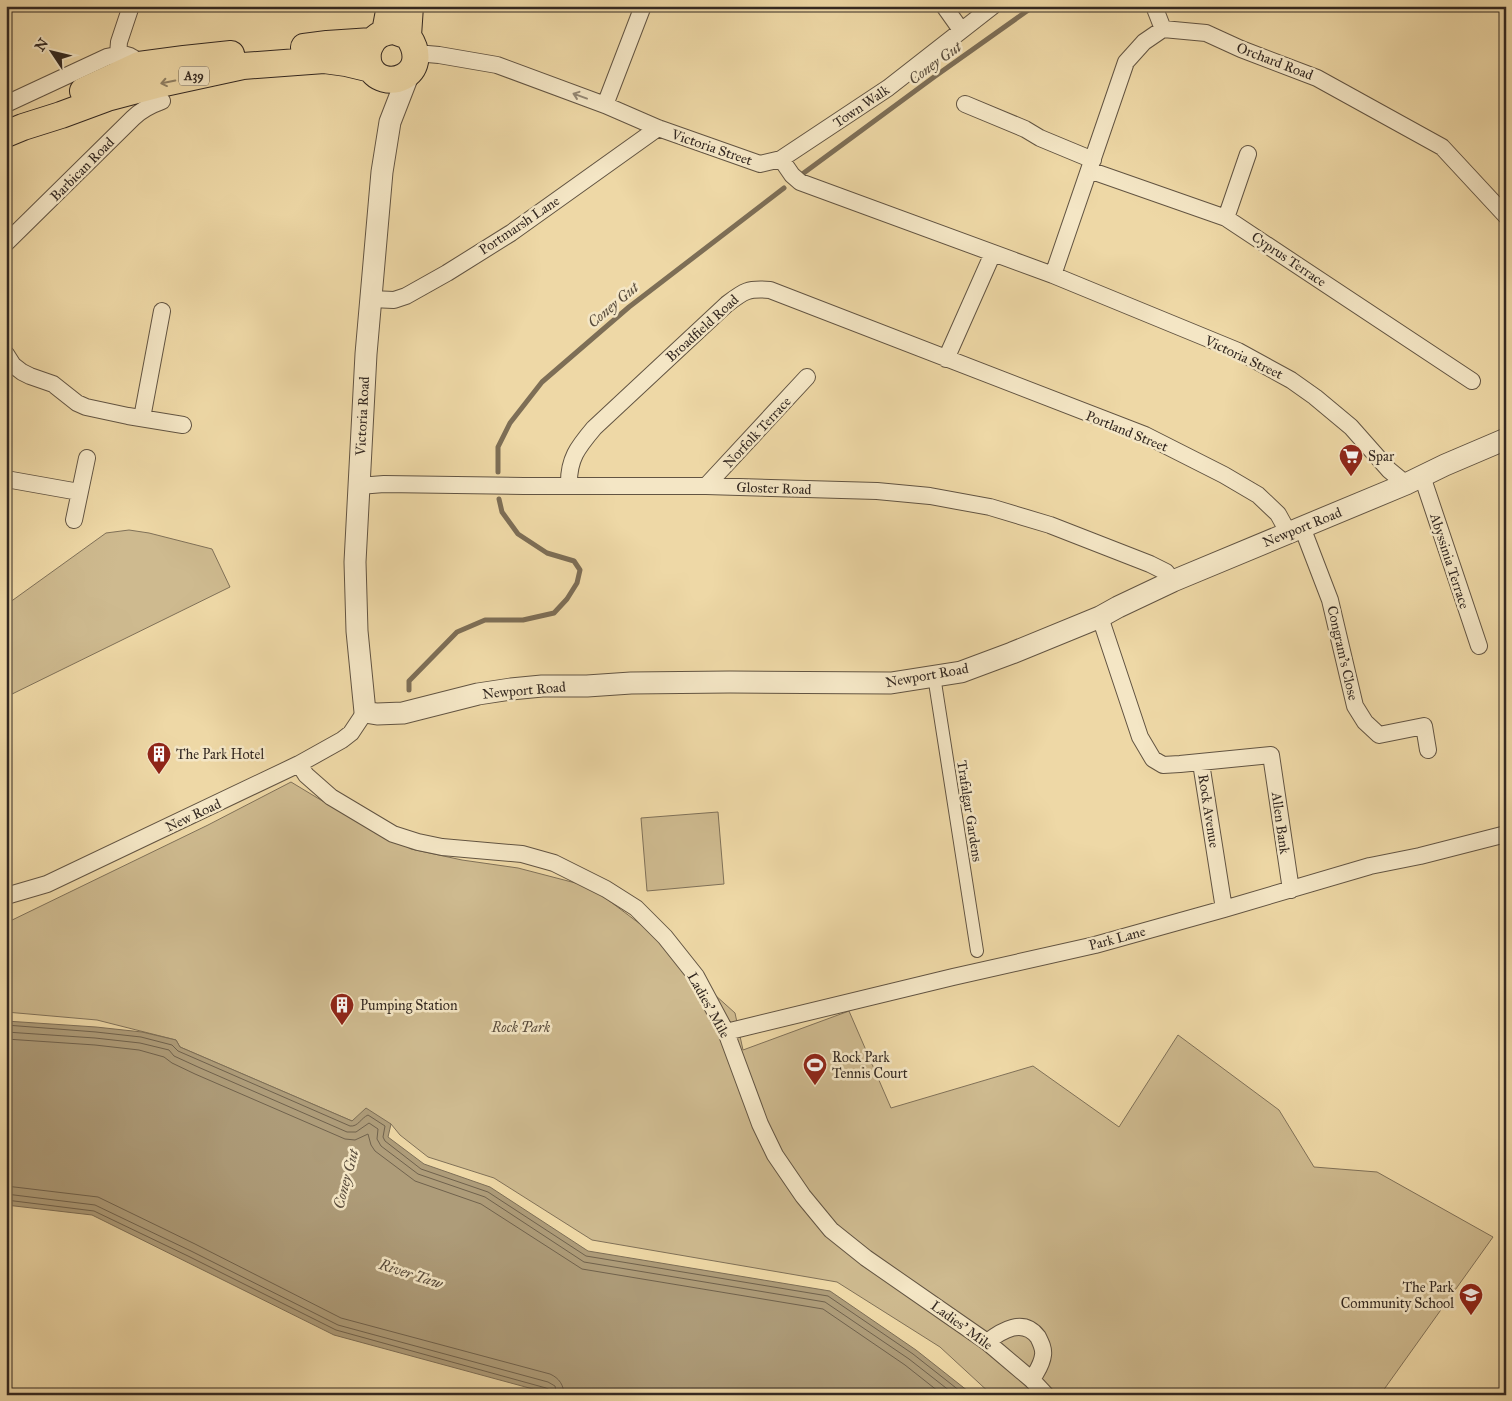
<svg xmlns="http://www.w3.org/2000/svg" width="1512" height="1401" font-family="'IM FELL Great Primer',serif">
<rect width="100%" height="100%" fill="#eed8a6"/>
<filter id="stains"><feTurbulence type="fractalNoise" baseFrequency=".004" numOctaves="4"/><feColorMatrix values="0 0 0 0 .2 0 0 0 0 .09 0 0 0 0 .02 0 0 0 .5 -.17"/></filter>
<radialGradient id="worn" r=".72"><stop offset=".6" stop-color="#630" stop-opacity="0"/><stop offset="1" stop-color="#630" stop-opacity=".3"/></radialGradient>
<path fill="#ceba8f" stroke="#807158" d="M129,530L149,533L212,549L230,587L6,697V605L106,533Z
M291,782L344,814L411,849L462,860L518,868L591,887L652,933L694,976L735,1013L743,1050L849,1011L891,1108L1033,1066L1119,1127L1178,1035L1279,1110L1314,1167L1377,1172L1493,1237L1380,1395H992L940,1347L837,1282L592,1240L494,1178L428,1157L400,1135L391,1124L355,1119L352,1121L180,1047L176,1040L97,1020L6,1012V923L208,825Z
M718,812L724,884L647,891L641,818Z"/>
<path fill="#ae9c79" stroke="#7d6e56" d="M6,1021L96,1027L142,1032L176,1040L180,1047L352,1121L366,1108L391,1124L388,1137L424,1164L490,1187L588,1251L830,1291L916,1350L973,1395H555L334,1335L92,1215L6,1205Z"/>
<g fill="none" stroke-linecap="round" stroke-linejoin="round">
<path stroke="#70624d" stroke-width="1" d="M6,1025L96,1032L141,1037L172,1045L178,1051L201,1061L350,1126C358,1127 361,1118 368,1115L385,1126L383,1137L385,1141L421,1169L488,1192L586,1256L828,1296L913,1354L965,1395
M6,1032L95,1038L140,1043L169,1050L174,1056L198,1067L347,1132H356L369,1123L378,1129L377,1139L381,1146L418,1174L485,1197L584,1262L825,1302L909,1359L955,1395
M6,1039L95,1045L139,1050L164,1057L172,1063L195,1074L345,1139L355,1140L368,1134L371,1145L375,1151L415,1181L481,1204L582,1269L823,1309L905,1365L943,1395
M6,1186L98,1197L195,1244L341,1318L550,1374C559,1378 564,1385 564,1395
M6,1194L95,1205L191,1251L338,1325L548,1382L555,1386L557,1395
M6,1200L94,1211L188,1256L336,1330L546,1388L550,1390V1395"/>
<path stroke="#7d6e56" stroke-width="5" d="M801,175L934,77L1034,6
M498,472V447L510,423L542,382L629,307L784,188
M409,690V681L457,632L485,620H523L554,613L567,599L577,583L580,570L574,561L547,553L518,534L502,512L499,499"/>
<defs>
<path id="pedestrian" d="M934,676L977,951"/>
<path id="minor" d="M944,6L961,30
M1154,6L1163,29
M416,53L439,55L497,65L605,105L658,128L760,164L781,159L792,175L800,182L1053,275L1238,351L1291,380L1315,397L1351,427L1389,470L1406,484
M118,54L119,42L131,6
M6,104L107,57C121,53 132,52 139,65
M965,104L1025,129L1040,138L1093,160
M605,105L643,6
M781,159L888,88L993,6
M1089,170L1226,218L1472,381
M1226,218L1248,154
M6,243L133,118C141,110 151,105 162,101
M1053,275L1126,62L1144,42L1163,29L1206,33L1241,49L1317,78L1442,147L1506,216
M371,299L394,300L406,296L447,273L511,233L658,128
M6,354L13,365L22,372L30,376L53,384L77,403L86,407L128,416L183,425
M946,359L993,253
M142,418L162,311
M1422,476L1479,646
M6,479L79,492
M359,486L384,484L524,486H706L877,491L930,496L990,507L1050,525L1150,564L1166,572L1173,581
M569,486C568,459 578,447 594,428L727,304C744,291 748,288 770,290L1145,435L1224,475L1258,495L1278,514L1288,532
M706,486L807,377
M74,520L87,458
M1302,527L1330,600L1355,706L1365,722L1379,735L1424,726L1428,750
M1100,617L1140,737L1153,759L1163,765L1180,764L1271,755L1291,890
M1201,763L1224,909
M299,764L306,775L331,797L393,834L418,842L442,847L522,854L554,863L606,889L636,908L665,937L696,976L726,1032L760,1124L775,1155L803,1196L831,1230L866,1258L987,1342L1032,1380L1046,1395
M6,896L47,884L299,764L342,740L351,733L365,712
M726,1032L953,977L1095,945L1224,909L1370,866L1420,856L1506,834
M987,1342C1001,1331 1023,1317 1038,1337C1041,1343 1044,1349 1043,1355C1042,1365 1036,1372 1032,1380"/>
<path id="tertiary" d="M409,73L390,122L382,172L366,354L355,562L357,631L365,712L377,714L403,713L478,694L511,689L542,686H587L631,683L730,682L891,683L961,672L1012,653L1100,617L1118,607L1173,581L1406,484L1445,465L1506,439"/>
<path id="primary" d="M394,31L408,36C435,76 381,95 369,65C367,58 367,52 370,46C375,35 383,32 394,31Z
M385,32L390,6
M408,36L410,6
M304,47L327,44L372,41
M83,91L139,65L184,59L231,54
M6,134L23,127L61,115L107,98L160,84L243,66L324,60L346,63L371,69"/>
</defs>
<use href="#pedestrian" stroke="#625442" stroke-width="14"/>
<use href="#minor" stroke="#625442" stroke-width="18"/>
<use href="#tertiary" stroke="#625442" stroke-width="23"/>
<use href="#primary" stroke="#332821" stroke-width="28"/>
<use href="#pedestrian" stroke="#f4e6c5" stroke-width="12"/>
<use href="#minor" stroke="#f4e6c5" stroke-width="16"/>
<use href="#tertiary" stroke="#f4e6c5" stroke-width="21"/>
<use href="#primary" stroke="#eed8a6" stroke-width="26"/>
</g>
<defs><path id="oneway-shaft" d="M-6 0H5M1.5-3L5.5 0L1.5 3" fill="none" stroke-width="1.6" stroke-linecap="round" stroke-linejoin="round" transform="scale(1.25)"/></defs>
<use stroke="#908064" href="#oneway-shaft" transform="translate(168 82) rotate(168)"/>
<use stroke="#948773" href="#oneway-shaft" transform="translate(580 96) rotate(-160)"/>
<defs>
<symbol id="supermarket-pin" viewBox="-11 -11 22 30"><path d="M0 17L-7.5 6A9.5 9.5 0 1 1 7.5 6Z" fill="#8f2418" stroke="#f4e6c5"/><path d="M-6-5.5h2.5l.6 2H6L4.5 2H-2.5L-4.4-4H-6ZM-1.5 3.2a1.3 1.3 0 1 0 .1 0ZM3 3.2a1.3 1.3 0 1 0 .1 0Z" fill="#fff"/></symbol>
<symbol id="building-pin" viewBox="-11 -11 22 30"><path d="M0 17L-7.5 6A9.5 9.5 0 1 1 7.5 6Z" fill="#8f2418" stroke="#f4e6c5"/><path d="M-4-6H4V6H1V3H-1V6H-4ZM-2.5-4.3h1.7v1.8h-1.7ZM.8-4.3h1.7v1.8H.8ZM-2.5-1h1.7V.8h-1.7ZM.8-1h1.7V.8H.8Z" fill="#fff"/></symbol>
<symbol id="stadium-pin" viewBox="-11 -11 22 30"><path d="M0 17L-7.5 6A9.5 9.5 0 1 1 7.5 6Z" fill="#8f2418" stroke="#f4e6c5"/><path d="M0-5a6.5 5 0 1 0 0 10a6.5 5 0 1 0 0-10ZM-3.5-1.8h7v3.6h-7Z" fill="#fff"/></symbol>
<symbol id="school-pin" viewBox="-11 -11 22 30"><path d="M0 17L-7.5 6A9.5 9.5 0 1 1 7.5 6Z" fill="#8f2418" stroke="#f4e6c5"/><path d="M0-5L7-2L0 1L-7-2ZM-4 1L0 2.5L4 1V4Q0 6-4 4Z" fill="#fff"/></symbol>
</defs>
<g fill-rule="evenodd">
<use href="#supermarket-pin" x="1337" y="442" width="28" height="38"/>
<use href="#building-pin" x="145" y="740" width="28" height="38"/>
<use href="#building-pin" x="328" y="991" width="28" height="38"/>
<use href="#stadium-pin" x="801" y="1051" width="28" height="38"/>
<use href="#school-pin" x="1457" y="1281" width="28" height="38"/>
</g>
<g text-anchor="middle" stroke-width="5" stroke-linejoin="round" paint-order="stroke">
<rect fill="#f4e6c5" stroke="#6d6152" stroke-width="1" x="179" y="66.5" width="30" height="19" rx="4"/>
<g font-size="12" font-weight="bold" fill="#332821">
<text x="194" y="80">A39</text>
</g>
<g font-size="14" fill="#332821" stroke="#f4e6c5">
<text transform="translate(1275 61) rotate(21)" y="5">Orchard Road</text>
<text transform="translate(861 106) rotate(-34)" y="5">Town Walk</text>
<text transform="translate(712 147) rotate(19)" y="5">Victoria Street</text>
<text transform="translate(82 169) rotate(-45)" y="5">Barbican Road</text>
<text transform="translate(519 225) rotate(-34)" y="5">Portmarsh Lane</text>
<text transform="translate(1289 259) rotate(34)" y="5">Cyprus Terrace</text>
<text transform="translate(702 328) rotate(-42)" y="5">Broadfield Road</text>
<text transform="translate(1244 357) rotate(25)" y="5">Victoria Street</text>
<text transform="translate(362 416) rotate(-87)" y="5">Victoria Road</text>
<text transform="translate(1127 431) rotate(22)" y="5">Portland Street</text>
<text transform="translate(757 432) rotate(-47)" y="5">Norfolk Terrace</text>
<text transform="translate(774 488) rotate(2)" y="5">Gloster Road</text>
<text transform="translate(1302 527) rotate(-22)" y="5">Newport Road</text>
<text transform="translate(1450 561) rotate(72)" y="5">Abyssinia Terrace</text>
<text transform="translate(1343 653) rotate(77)" y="5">Congram's Close</text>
<text transform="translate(927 675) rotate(-10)" y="5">Newport Road</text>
<text transform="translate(524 690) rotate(-5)" y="5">Newport Road</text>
<text transform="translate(970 811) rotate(81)" y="5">Trafalgar Gardens</text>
<text transform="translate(1209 811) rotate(81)" y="5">Rock Avenue</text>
<text transform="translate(193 815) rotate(-25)" y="5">New Road</text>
<text transform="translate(1281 823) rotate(82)" y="5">Allen Bank</text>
<text transform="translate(1117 938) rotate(-15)" y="5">Park Lane</text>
<text transform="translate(709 1005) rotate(61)" y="5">Ladies' Mile</text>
<text transform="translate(962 1325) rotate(36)" y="5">Ladies' Mile</text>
</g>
<g font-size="14" fill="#332821" stroke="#f4e6c5" text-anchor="start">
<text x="1368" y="461">Spar</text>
<text x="176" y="759">The Park Hotel</text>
<text x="360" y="1010">Pumping Station</text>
<text x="832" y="1062">Rock Park<tspan x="832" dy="16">Tennis Court</tspan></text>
<text x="1454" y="1292" text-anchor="end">The Park<tspan x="1454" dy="16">Community School</tspan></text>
</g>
<g font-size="14" font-style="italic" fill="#5a4c3c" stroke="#f4e6c5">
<text x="521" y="1032">Rock Park</text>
</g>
<g font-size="15" font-style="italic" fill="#584b3b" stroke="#f4e6c5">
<text transform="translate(935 63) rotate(-36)" y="5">Coney Gut</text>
<text transform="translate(613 305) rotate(-40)" y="5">Coney Gut</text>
<text transform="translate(346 1179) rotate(-75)" y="5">Coney Gut</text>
<text transform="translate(411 1274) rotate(18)" y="5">River Taw</text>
</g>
</g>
<rect width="1512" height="1401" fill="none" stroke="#eed8a6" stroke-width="25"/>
<rect x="8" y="8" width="1497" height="1386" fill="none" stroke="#332821" stroke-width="2.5"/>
<rect x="12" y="12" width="1487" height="1376" fill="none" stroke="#332821"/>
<g transform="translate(52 52) rotate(305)" stroke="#f4e6c5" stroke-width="4" paint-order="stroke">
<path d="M0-4L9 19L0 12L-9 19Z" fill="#332821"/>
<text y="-8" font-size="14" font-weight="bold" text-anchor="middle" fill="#332821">N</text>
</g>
<rect width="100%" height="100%" filter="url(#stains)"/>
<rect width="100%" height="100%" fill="url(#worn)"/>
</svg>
